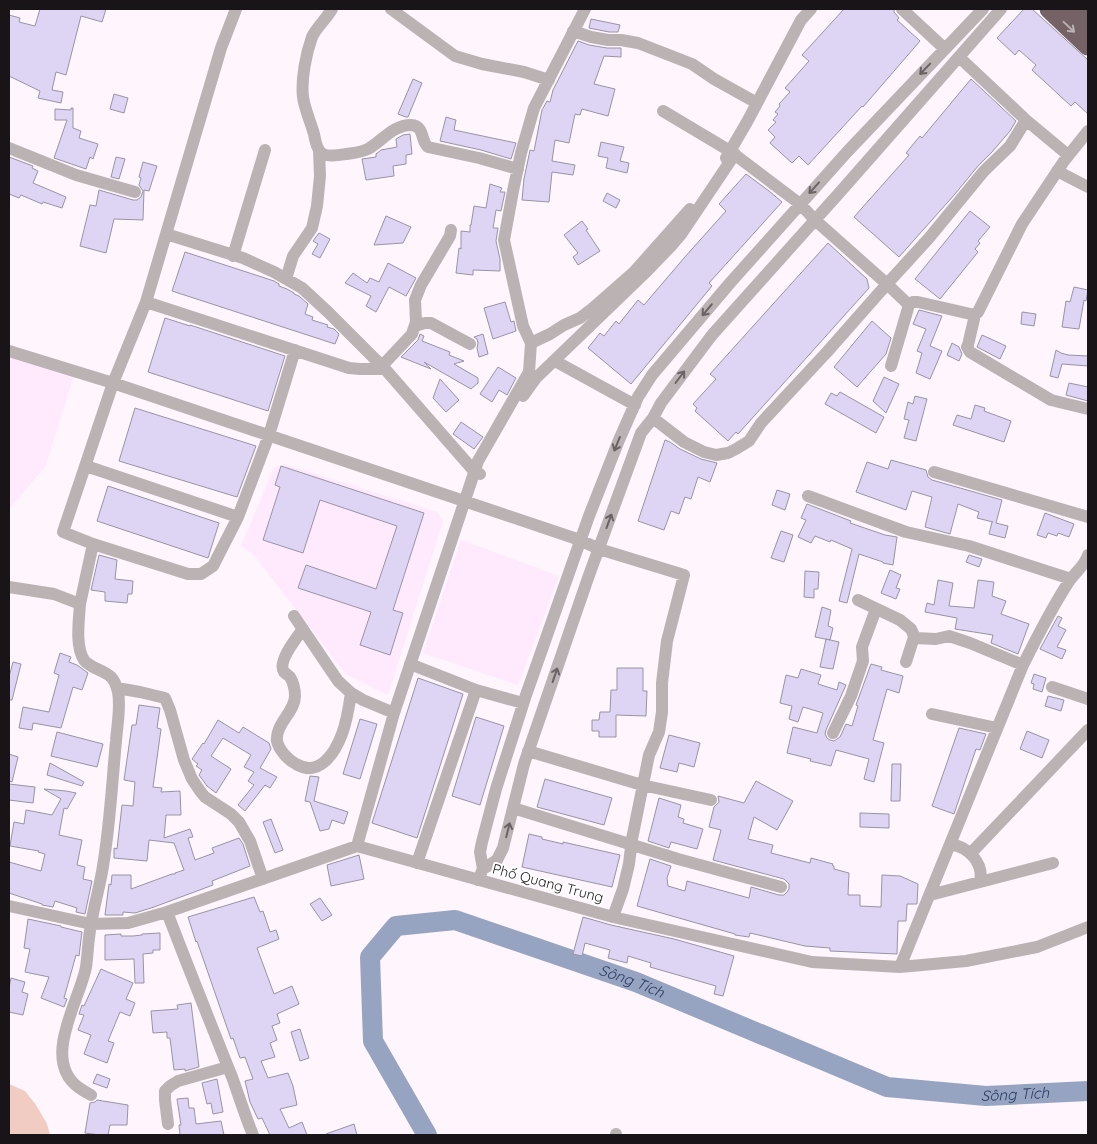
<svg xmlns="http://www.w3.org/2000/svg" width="1097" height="1144" font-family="Quicksand,sans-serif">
<rect width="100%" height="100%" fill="#fef5fd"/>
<path fill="#ffe9fc" d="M9,345L77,366L45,467L9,509Z
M284,464L437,512L443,521L388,695L346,674L253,554L241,546L274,468Z
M461,540L559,576L518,685L423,653Z"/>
<path fill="#f0ccc3" d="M9,1084L25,1091L36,1105L47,1124L50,1135H9Z"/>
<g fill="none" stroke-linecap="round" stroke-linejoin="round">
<path stroke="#97a4c1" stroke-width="20" id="s1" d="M427,1135L373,1041L370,957L396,926L455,920L636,982L887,1087L986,1096L1088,1091"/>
</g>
<path fill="#ded5f5" stroke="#9894a4" d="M40,9H106L102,22L81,16L66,75L56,72L52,90L63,92L61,103L38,98L40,91L9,76V15L20,18L19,22L35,26Z
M844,9H894V12L899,18L897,20L920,41L863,107L862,106L808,165L799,156L792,163L770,143L775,137L768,130L776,122L773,120L778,114L775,112L780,106L779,104L790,92L785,88L809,61L802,55Z
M1024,9H1032L1088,60V114L1075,102L1071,106L1032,70L1036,65L1019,50L1015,55L997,38Z
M591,19L620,25L618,32H609L589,28Z
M578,41L589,45L607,48H621V57L604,56L594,84L615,89L608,116L582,109L580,115L575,114L569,143L555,140L552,161L575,165L573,175L552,172L549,202L522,200L524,179L529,155L530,150L534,151L542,110L547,101L550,102L553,90Z
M413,79L422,83L408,117H406L398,114Z
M971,79L1016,121L1010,131L992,152L978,166L955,194L899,257L854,217L909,155L906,153L920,136L922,138Z
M114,94L128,98L124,113L110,109Z
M71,108H73V128L81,131L79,138L98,144L93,159L90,157L86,169L54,158L67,120H55V109L71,110Z
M446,117L456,120L454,130L516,143L511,159L481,150L440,141Z
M410,134L412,154L406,155V164L393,166L394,176L366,180L362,159L376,157V154L381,150L397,147L396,139L403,135Z
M601,142L624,147L620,161L629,163L627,173L606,168L608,158L598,156Z
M9,157L33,166L32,168L38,171L33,183L66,197L62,208L43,202L42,204L21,195L19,198L9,194Z
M116,157L125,159L119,179L111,177Z
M143,162L157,166L149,191L144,190L143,220L114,219L106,253L80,246L90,205L96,206L99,190L133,200H137L141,197L143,191L139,185L141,178L139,177Z
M746,174L769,191L782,202L709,283L712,286L631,384L588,348L600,333L604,336L616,321L619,324L638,300L644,305L684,258L726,211L719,204Z
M490,184L502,188L500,192H505L501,211L496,210L493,228H498L496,241L500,259V271L473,270V275L456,273L459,248L461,249V231L470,232V225H471L474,206L486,208Z
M607,193L620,200L616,208L603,201Z
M970,211L990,227L978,241L980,243L975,249L978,252L940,299L915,279Z
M386,216L411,227L403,243L374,245Z
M582,221L588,229L586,230L600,251L578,265L573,257L578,253L564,235Z
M319,233L330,239L320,258L312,254L318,244L313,241Z
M828,243L867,279L869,288L738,434L736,432L728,441L695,411L697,408L693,404L716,379L710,374Z
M185,252L274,281L279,284V286L287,289L294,293V294L299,296L308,304L305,314L313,317L312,320L328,325L327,327L334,329L339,334L335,344L172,291Z
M388,263L416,278L406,296L389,287L376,312L366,306L371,296L345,283L353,273L367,283L370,278L379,282Z
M1074,287L1088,290L1086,301L1084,300L1079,329L1062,327L1066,301L1070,302Z
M505,302L511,322L514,321L516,331L493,339L484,308Z
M919,310L942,316L930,346L942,351L930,379L916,373L922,353L917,351L926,329L913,324Z
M1022,312L1036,314L1034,326L1021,324Z
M165,318L190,326V325L285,356L268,411L148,372Z
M872,321L891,338L886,354L857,387L834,367Z
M420,334L424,336L422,341L450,352L449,355L464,361L454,364L478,378V383L471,389L424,362L431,369L401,357L418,340Z
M483,334L488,354L479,357L477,348L478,343L477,339L474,337Z
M982,335L1006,346L1000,359L977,347Z
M952,343L959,347L962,354L959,361L947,355Z
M1056,350L1061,353L1068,355L1088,356V366L1062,364L1058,378L1050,376Z
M498,367L516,378L507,395L499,390L492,402L480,394Z
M884,377L899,384L886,413L873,401Z
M440,379L459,400L446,412L433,398Z
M1069,383L1088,387V401L1066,395Z
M840,392L884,417L876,433L825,404L831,393L837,396Z
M915,396L927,399L916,441L904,438L909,420L904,419L908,402L913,404Z
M975,405L985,408L984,411L1011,421L1004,442L953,425L957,415L971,419Z
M135,408L256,446L237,497L119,461Z
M461,422L483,437L474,449L453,434Z
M665,440L670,442L680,449L701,459L717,463L710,482L698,477L691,499L685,497L679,514L671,511L664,530L638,521Z
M891,460L926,470L928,477L932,480L1002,500L996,523L1008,526L1005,538L989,534L992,522H993L977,518L979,512L958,504L950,534L925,527L932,497L912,491L906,510L856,492L867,462L888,469Z
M281,466L424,513L393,610L403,613L390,655L360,645L371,612L298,588L306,565L376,589L397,526L320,500L303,553L263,540L280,487L275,485Z
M108,486L219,523L208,558L97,521Z
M777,490L790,494L785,510L772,505Z
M807,504L851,521L850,523L885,535L897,537L893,565L883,563V562L859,554L847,603L839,601L852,549L831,540L830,542L815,536L811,543L798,537L806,520L801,518Z
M1045,513L1074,524L1069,537L1058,533L1057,536L1048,533L1046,538L1037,535Z
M781,531L793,535L784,562L771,558Z
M99,555L117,560L115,579L133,581L132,594H128L127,603L105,601V592L91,590Z
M969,555L982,559L979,567L966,562Z
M890,570L901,575L896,588L900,589L896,599L881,593Z
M805,571L819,572L818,589H814V598L804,597Z
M938,580L953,583L949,606L974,608L978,580L994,582L992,596L1006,601L1001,614L1029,624L1018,654L991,643L993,635L955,629L957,618L925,612L927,603L934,605Z
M822,607L831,610L828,626L833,628L830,640L815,637Z
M1058,616L1062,618L1058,626L1066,630L1057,647L1066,650L1062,659L1040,649Z
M826,639L839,642L833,669L820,667Z
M60,653L71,657L69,662L77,665L88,673L82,690L73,687L61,728L33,723L32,730L19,728L23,707L49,712L59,675L54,673Z
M13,662L21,664L12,700H9V677Z
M871,664L882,667L881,670L903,676L899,693L887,689L873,740L884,743L874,782L864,779L869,759L836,750L831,766L810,761L811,759L787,753L793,727L817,733L823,713L803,707L798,722L789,719L792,706L780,703L786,675L798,678L801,669L821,675L818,684L837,690L839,682L846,685L826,730L825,734L827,738L830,740L834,741L840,737L846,724L852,726L858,706L856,705Z
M617,668H643V691H647L646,716L616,715V737H599V731H592V720H599L600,712H610L611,690H617Z
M1034,674L1046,678L1042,692L1033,689L1034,684L1031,683Z
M418,678L463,694L417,838L372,823Z
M1048,696L1064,700L1061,711L1045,706Z
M139,705L160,708L157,728L161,729L153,787L162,788L161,792L180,791L181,815H166L164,838L190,829L193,837L188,838L195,860L214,853L212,848L239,838L243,844L250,866L212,881L213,885L154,907L135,913L123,912V915H105L109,884L111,885L112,875H131V889L172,874H175V873L184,870L174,843L149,840L147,861L114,858V848L117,849L122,805L133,806L135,782L124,780L132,725H136Z
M476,717L504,726L480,805L452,796Z
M360,719L377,724L360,779L343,774Z
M218,720L239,733L243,727L269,743L271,749L260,768L277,777L270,788L265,785L245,811L238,805L254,785L248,781L254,772L244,767L251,755L223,738L211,756L231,769L216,793L207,786L199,775L202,770L196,766L198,764L192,759L203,743L204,744Z
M959,728L986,734L980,750L976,749L954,814L932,806Z
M1027,731L1049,740L1042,758L1020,749Z
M57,732L103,744L97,767L51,756Z
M669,735L700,743L694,767L679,763L677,772L660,768Z
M9,754L18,757L12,782L9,781Z
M50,763L84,782L82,786L47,775Z
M892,764H901L900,801H891Z
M310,776L319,777L314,801L348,812L344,824L332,820L329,829L320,831L310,802L305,801Z
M545,779L612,798L604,825L537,807Z
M756,781L793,801L777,830L754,817L748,839L773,845L771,853L810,863L811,858L833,864L832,865L834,866V869L849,873L848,895H860V906L881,907L882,875L900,876L918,884L917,904H907L906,921H898L897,954L830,951V948L805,946L750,933L749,937L735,935V934L637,906L650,859L671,866L667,878L668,886L685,891L687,881L749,898L751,887L779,895H784L787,892L789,889V884L784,879L713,860L721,830L709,827L714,807L719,802L718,796L744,803Z
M9,784L35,787L33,803L9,800Z
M44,789L66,791L76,793L67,809L64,808L59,835L82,840L77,865L85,867L83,879L92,881L85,914L76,912L77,908L55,901L53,907L42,905V904L9,893V862L41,871L45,854L38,852L39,851L10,846L14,822L24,824L26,810L52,815L61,799Z
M659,798L681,805L678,817L684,819L683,823L703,829L697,849L671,842L669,848L648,841Z
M860,813L889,814V828L860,827Z
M271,819L283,850L275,853L263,822Z
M529,834L542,837V839L563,844V842L620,855L612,887L522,867Z
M359,855L364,879L331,886L327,865Z
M254,897L260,912L263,911L270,932L276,930L279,939L257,948L274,994L292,986L299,1004L277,1014L280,1023L272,1026L277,1040L270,1043L275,1057L261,1061L268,1078L288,1073L293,1086L297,1105L280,1109L289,1128L302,1122L307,1135H270L262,1118L258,1119L250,1102L245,1081L253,1079L245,1057L240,1058L233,1038L231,1039L197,941L196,942L188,917Z
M320,898L332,915L322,921L310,904Z
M583,917L611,925L674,939L734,956L723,996L714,994L716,986L650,967L651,963L628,956L627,963L608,958L610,950L592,945L585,943L582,956L573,954Z
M28,919L61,926V927L82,932L79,956L76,955L64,998L67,999L64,1007L41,998L49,977L25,972L30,949L24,948Z
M160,933V950H153V953L143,954L144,983H135L134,959L105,960V935L121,934V936H133L142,935V934Z
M101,969L133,983L126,999L135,1003L130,1016L120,1012L108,1041L114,1043L107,1063L84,1054L91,1035L78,1030L84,1015L79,1014L82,1005L84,1006Z
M11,978L25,982L22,992L28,994L23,1015L9,1012V988Z
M191,1003L199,1067L185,1071V1069L174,1070L170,1038H167V1032L153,1033L151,1011L178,1009L177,1005Z
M300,1029L309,1058L300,1061L291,1032Z
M97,1074L110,1079L107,1088L93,1083Z
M217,1079L223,1112L213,1114L211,1103L207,1104L202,1083Z
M188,1098L189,1108H194L196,1124L221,1121L224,1135H180L179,1125H181L177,1099Z
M97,1100L128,1105L127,1125H110L108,1135H100L85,1133L90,1103L95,1102Z
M354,1124L357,1135H326V1134Z"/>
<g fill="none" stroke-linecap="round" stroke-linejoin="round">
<path stroke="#bbb2b4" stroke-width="12" d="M236,9L221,48L146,302L113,383L63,532L93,544L188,574H201L213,566L238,517L269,435L295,350
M332,9C327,18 316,28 312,37C306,54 301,79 303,97C304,107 311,123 314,134C315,140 317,151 323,154C329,157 340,155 346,154C353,153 362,152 368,149C382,141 393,125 411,125C425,126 420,140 428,147L479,158L518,169
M391,9L455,56L482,64L524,72L549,80
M902,9L945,49
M573,31L591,37L608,40H621L638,43L692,64L714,79L757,103
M959,57L1026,120L1068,155
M9,148L76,175L135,192
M726,158L747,122L801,20L811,9
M1057,171L1088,187
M166,234L243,258L274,272L302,288L328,312L385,369L474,471L480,474
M233,256L265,150
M286,279L293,256L312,228L317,206L320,176L319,150
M146,302L349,368L360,369H385
M909,305L887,284L929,238L984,171L1010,146L1026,120
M975,315L968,345L967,347L970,352L1051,400L1088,409
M415,326L425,323H431L470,344
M531,343L550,334L564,325L580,318L593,308L634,272L690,209
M9,351L113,383L580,540L599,549L684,575L667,641L662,683V712L659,732L649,755L632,839L629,864L623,889L613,917
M555,361L635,405
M382,366L412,334L416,322L415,300L421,285L450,236L451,230
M891,366L909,305L913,302H918L975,315L978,312L1022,224L1064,161L1088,131
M523,396L536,378L645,273L671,246L682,233L735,154
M653,418L684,442L704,452L716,455L728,453L736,449L749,441L761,423L827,352L887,284L815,220L800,204L730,151L663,111
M86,466L238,517
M934,472L1088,517
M808,496L906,532L969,546L1071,579
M9,587L54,594L80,604C79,620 75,646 84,660C86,663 90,665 93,667C108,674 114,675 118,692C121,707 117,726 116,741C112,783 110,825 103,866C100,886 94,905 91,925C88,939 88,953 86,967C80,1000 41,1059 78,1087C82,1090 87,1093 91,1095
M858,600L900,620L911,629L915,638L936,639L949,636L970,643L1023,665
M80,604L93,544
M294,616L338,681L351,693L363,700L394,713
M303,629C297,637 277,662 284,672C286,674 288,675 290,677C293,682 295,690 295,696C295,712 275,724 277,741C279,750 288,760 296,764C319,778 335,753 342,734C347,721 349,707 351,693
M906,662L914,637
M410,664L476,690L523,703
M1052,687L1088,699
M117,688L140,692L165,698L170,710L184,760L192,779L200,791L205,797L231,814L239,822L250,841L263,879
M932,714L997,728
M833,733L851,696L863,661L862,647L876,609
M528,751L642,785L711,800
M513,808L678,859L781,887
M950,844C969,847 984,863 980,882
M357,846L394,713L478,461L529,372L531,343L523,326L504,240L513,191L521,153L534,108L585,9
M971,853L1088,730
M417,863L476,690
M483,869L497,860L503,848L524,764L588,578L641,433L653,418L661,403L712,335L841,191L1001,9
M478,880L483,869L480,852L482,842L496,789L526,695L589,516L619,440L638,397L652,375L730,283L847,152L983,9
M930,895L1053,863
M9,906L91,924L128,923L167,912L357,846L613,917L812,962L900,967L966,961L1037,947L1088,927
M167,912C188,967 210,1022 232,1077C239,1096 245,1116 253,1135
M900,967L1023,665C1037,637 1051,609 1068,583C1074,573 1085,566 1088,555
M168,1124L165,1100V1091L170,1086L178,1081L228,1067
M616,1135V1134"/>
<path stroke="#746266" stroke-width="19" d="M1049,9L1088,46
M1073,9L1088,23"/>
</g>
<defs><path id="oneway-shaft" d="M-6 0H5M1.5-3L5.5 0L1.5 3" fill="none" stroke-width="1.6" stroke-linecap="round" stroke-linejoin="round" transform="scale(1.25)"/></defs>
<use stroke="#bab0b2" href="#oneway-shaft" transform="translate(1069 27) rotate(43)"/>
<g stroke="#6a6366">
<use href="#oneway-shaft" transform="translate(925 69) rotate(134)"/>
<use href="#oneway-shaft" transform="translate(814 188) rotate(132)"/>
<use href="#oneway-shaft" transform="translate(707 310) rotate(130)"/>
<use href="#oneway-shaft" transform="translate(680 377) rotate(-53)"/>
<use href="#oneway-shaft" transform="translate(617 444) rotate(112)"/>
<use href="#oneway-shaft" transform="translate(609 521) rotate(-70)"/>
<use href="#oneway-shaft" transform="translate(555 675) rotate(-71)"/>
<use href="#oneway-shaft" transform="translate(508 830) rotate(-76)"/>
</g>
<g text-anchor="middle" stroke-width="4" stroke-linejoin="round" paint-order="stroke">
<g font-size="14" fill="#191418" stroke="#fff">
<text transform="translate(548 883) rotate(15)" y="5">Phố Quang Trung</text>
</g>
<g font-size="15" font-style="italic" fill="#293a62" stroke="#fff">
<text dy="5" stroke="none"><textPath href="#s1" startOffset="479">Sông Tích</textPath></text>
<text dy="5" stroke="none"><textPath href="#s1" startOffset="884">Sông Tích</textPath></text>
</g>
</g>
<rect width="1097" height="1144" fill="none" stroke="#191418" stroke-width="20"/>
</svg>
